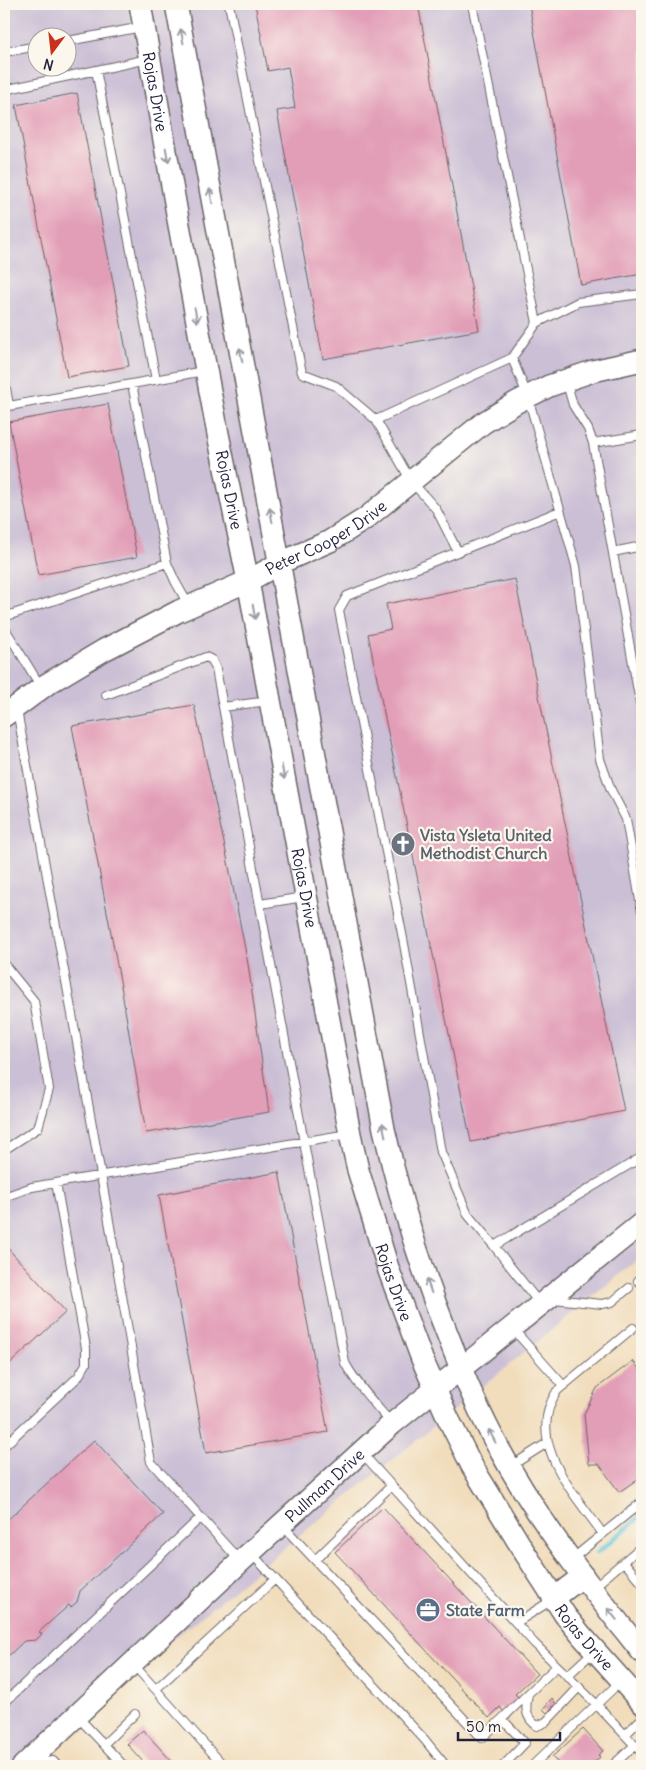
<svg xmlns="http://www.w3.org/2000/svg" width="646" height="1770" font-family="Delius,sans-serif">
<rect width="100%" height="100%" fill="#fbf7ec"/>
<filter id="ink" filterUnits="userSpaceOnUse"><feTurbulence type="fractalNoise" baseFrequency=".02" numOctaves="2"/><feDisplacementMap in="SourceGraphic" scale="10" xChannelSelector="R" yChannelSelector="G"/><feConvolveMatrix kernelMatrix="1 2 1 2 8 2 1 2 1" color-interpolation-filters="sRGB"/></filter>
<filter id="wash" filterUnits="userSpaceOnUse"><feTurbulence type="fractalNoise" baseFrequency=".0096" numOctaves="4" result="noise"/><feDisplacementMap in="SourceGraphic" scale="20" xChannelSelector="R" yChannelSelector="G"/><feGaussianBlur stdDeviation="1.12" result="paint"/><feColorMatrix in="noise" values="0 0 0 0 0 0 0 0 0 0 0 0 0 0 0 0 0 1.4 0 .05"/><feComposite in="paint" operator="in"/></filter>
<g filter="url(#wash)">
<rect width="100%" height="100%" fill="#f1ddbc"/>
<path fill="#cbbfd5" fill-rule="evenodd" d="M4,4H642V1256L18,1766H4ZM38,38H68V68H38Z"/>
<g fill="none" stroke-linecap="round" stroke-linejoin="round">
<path stroke="#5cc4da" stroke-width="4.5" d="M597,1553L642,1515"/>
</g>
<g id="blocks">
<path fill="#e29db7" d="M255,4H418L479,330L323,359L277,111L295,108L288,67L268,71Z
M529,4H642V12L641,13L642,20V274L581,285Z
M77,93L129,366L67,377L16,105Z
M108,404L137,557L38,575L9,422Z
M515,579L624,1111L471,1142L368,634L391,629L386,604Z
M194,705L226,852L248,964L269,1112L146,1133L121,986L72,726Z
M279,1172L328,1432L206,1453L159,1195Z
M4,1244L66,1312L4,1369Z
M633,1361L642,1373V1476L619,1492L599,1464H589L584,1414L597,1388Z
M94,1440L163,1514L80,1591L77,1602L71,1607L69,1605L39,1632L42,1634L36,1640L24,1641L4,1660V1523Z
M383,1507L537,1674L515,1694L520,1699L505,1713L500,1707L489,1718L335,1552Z
M642,1554V1565L637,1558Z
M552,1698L556,1704L547,1713L543,1709Z
M583,1729L603,1751L598,1755L600,1757L590,1766H561L552,1757Z
M143,1730L176,1766H147L127,1744Z"/>
</g>
</g>
<g filter="url(#ink)">
<use href="#blocks" fill-opacity="0" stroke="#6a6368" stroke-width="1"/>
<g fill="none" stroke-linecap="round" stroke-linejoin="round">
<defs>
<path id="lane" d="M229,4L302,373L336,386L376,420L411,481L436,509L458,552
M472,4L537,323
M68,41L142,27
M4,52L38,46
M96,70L156,380
M4,90L148,59
M512,358L537,323L578,302L642,294
M4,376L9,406L204,371
M566,380L573,405L588,429L593,443L642,713
M132,384L167,563L175,581L189,606
M376,420L512,358L528,397L576,566L600,759L611,790L626,819L642,912
M593,443L642,435
M613,552L642,546
M4,617L167,563
M4,627L41,687
M106,695L206,657L212,660L216,669L345,1363C357,1385 375,1404 391,1423
M223,707L268,701
M17,710L101,1175L151,1462L239,1560
M260,904L304,897
M4,964L34,1001L49,1089L38,1128L4,1150
M4,1197L32,1187L348,1134
M494,1246L468,1215L441,1152L404,944L339,610L347,596L560,511
M638,1281L642,1275
M554,1299L602,1304L612,1302L629,1288
M540,1304L494,1246L642,1157
M513,1329L563,1385
M4,1446L78,1377L86,1364V1348L56,1183
M362,1453L534,1643L596,1704L642,1753
M511,1466L547,1443
M283,1526L482,1738L557,1666
M603,1534C574,1493 524,1442 557,1391L633,1328
M252,1554L424,1739L446,1766
M572,1559L642,1502
M315,1560L391,1486
M624,1562L642,1583
M594,1587L642,1546
M516,1623L552,1600
M133,1664L224,1766
M567,1676L593,1652
M156,1689L275,1579
M528,1694C525,1708 525,1717 537,1726L546,1722L579,1687
M4,1703L200,1518
M78,1717L124,1766
M502,1719L525,1743L503,1766
M625,1735L642,1718
M104,1744L135,1714
M36,1755L45,1762L53,1761L58,1766
M532,1766L620,1682
M612,1766L635,1745"/>
<g id="secondary">
<path id="s1" d="M140,4L179,225L218,434L248,581L350,1134L358,1170L389,1271L422,1359L448,1418L472,1466L525,1553L565,1615L582,1636L642,1703"/>
<path d="M176,4L384,1129C400,1201 422,1272 450,1341C464,1377 478,1411 497,1445C537,1519 589,1586 642,1652"/>
<path id="s2" d="M4,716L47,684L104,650L179,611L248,581L280,563L330,541L365,519L483,423L517,402L549,386L593,371L642,360"/>
<path d="M554,1598L583,1576"/>
<path id="s3" d="M23,1766L240,1562L392,1424L642,1223"/>
</g>
</defs>
<use href="#lane" stroke="#6a6368" stroke-width="10"/>
<use href="#secondary" stroke="#6a6368" stroke-width="24"/>
<use href="#lane" stroke="#fff" stroke-width="8"/>
<use href="#secondary" stroke="#fff" stroke-width="21"/>
</g>
<defs><path id="oneway-shaft" d="M-6 0H5M1.5-3L5.5 0L1.5 3" fill="none" stroke-width="1.6" stroke-linecap="round" stroke-linejoin="round" transform="scale(1.25)"/></defs>
<g stroke="#9c9ca7">
<use href="#oneway-shaft" transform="translate(182 36) rotate(-101)"/>
<use href="#oneway-shaft" transform="translate(167 155) rotate(80)"/>
<use href="#oneway-shaft" transform="translate(211 196) rotate(-101)"/>
<use href="#oneway-shaft" transform="translate(196 315) rotate(79)"/>
<use href="#oneway-shaft" transform="translate(241 355) rotate(-101)"/>
<use href="#oneway-shaft" transform="translate(271 515) rotate(-101)"/>
<use href="#oneway-shaft" transform="translate(254 612) rotate(80)"/>
<use href="#oneway-shaft" transform="translate(283 772) rotate(80)"/>
<use href="#oneway-shaft" transform="translate(384 1130) rotate(-102)"/>
<use href="#oneway-shaft" transform="translate(429 1286) rotate(-109)"/>
<use href="#oneway-shaft" transform="translate(492 1436) rotate(-118)"/>
<use href="#oneway-shaft" transform="translate(612 1614) rotate(-129)"/>
</g>
</g>
<defs>
<symbol id="church-disc" viewBox="-11 -11 22 22"><circle r="9.5" fill="#6b7280" stroke="#fbf7ec"/><path d="M-1.2-6h2.4v3.5h3.3v2.4h-3.3V6h-2.4V-.1h-3.3v-2.4h3.3Z" fill="#fff"/></symbol>
<symbol id="office-disc" viewBox="-11 -11 22 22"><circle r="9.5" fill="#5c6f8a" stroke="#fbf7ec"/><path d="M-6-3h4V-5.5h4V-3h4V5H-6ZM-1-4.5V-3h2v-1.5ZM-6 0V1H6V0Z" fill="#fff"/></symbol>
</defs>
<g fill-rule="evenodd">
<use href="#church-disc" x="389" y="830" width="28" height="28"/>
<use href="#office-disc" x="414" y="1596" width="28" height="28"/>
</g>
<g text-anchor="middle" stroke-width="4.5" stroke-linejoin="round" paint-order="stroke">
<g font-size="16" fill="#22223b" stroke="#fbf7ec">
<text dy="6" stroke="none"><textPath href="#s1" startOffset="89">Rojas Drive</textPath></text>
<text dy="6" stroke="none"><textPath href="#s1" startOffset="494">Rojas Drive</textPath></text>
<text dy="6" stroke="none"><textPath href="#s2" startOffset="369">Peter Cooper Drive</textPath></text>
<text dy="6" stroke="none"><textPath href="#s1" startOffset="899">Rojas Drive</textPath></text>
<text dy="6" stroke="none"><textPath href="#s1" startOffset="1304">Rojas Drive</textPath></text>
<text dy="6" stroke="none"><textPath href="#s3" startOffset="412">Pullman Drive</textPath></text>
<text dy="6" stroke="none"><textPath href="#s1" startOffset="1709">Rojas Drive</textPath></text>
</g>
<g font-size="16" font-weight="bold" fill="#5b616d" stroke="#fbf7ec" text-anchor="start">
<text x="420" y="841">Vista Ysleta United<tspan x="420" dy="18">Methodist Church</tspan></text>
</g>
<g font-size="16" font-weight="bold" fill="#4e5e75" stroke="#fbf7ec" text-anchor="start">
<text x="446" y="1616">State Farm</text>
</g>
</g>
<rect width="646" height="1770" fill="none" stroke="#fbf7ec" stroke-width="20"/>
<g transform="translate(52 52) rotate(195)"><circle r="24" fill="#fbf7ec" stroke="#a4a2a5"/>
<path d="M0-4L9 19L0 12L-9 19Z" fill="#c8321e"/>
<text y="-8" font-size="14" font-weight="bold" text-anchor="middle" fill="#22223b">N</text>
</g>
<path d="M458 1732v8h102v-8" fill="none" stroke="#22223b" stroke-width="2.5"/>
<text x="466" y="1732" font-size="15" fill="#22223b" stroke="#fbf7ec" stroke-width="4" paint-order="stroke">50 m</text>
</svg>
